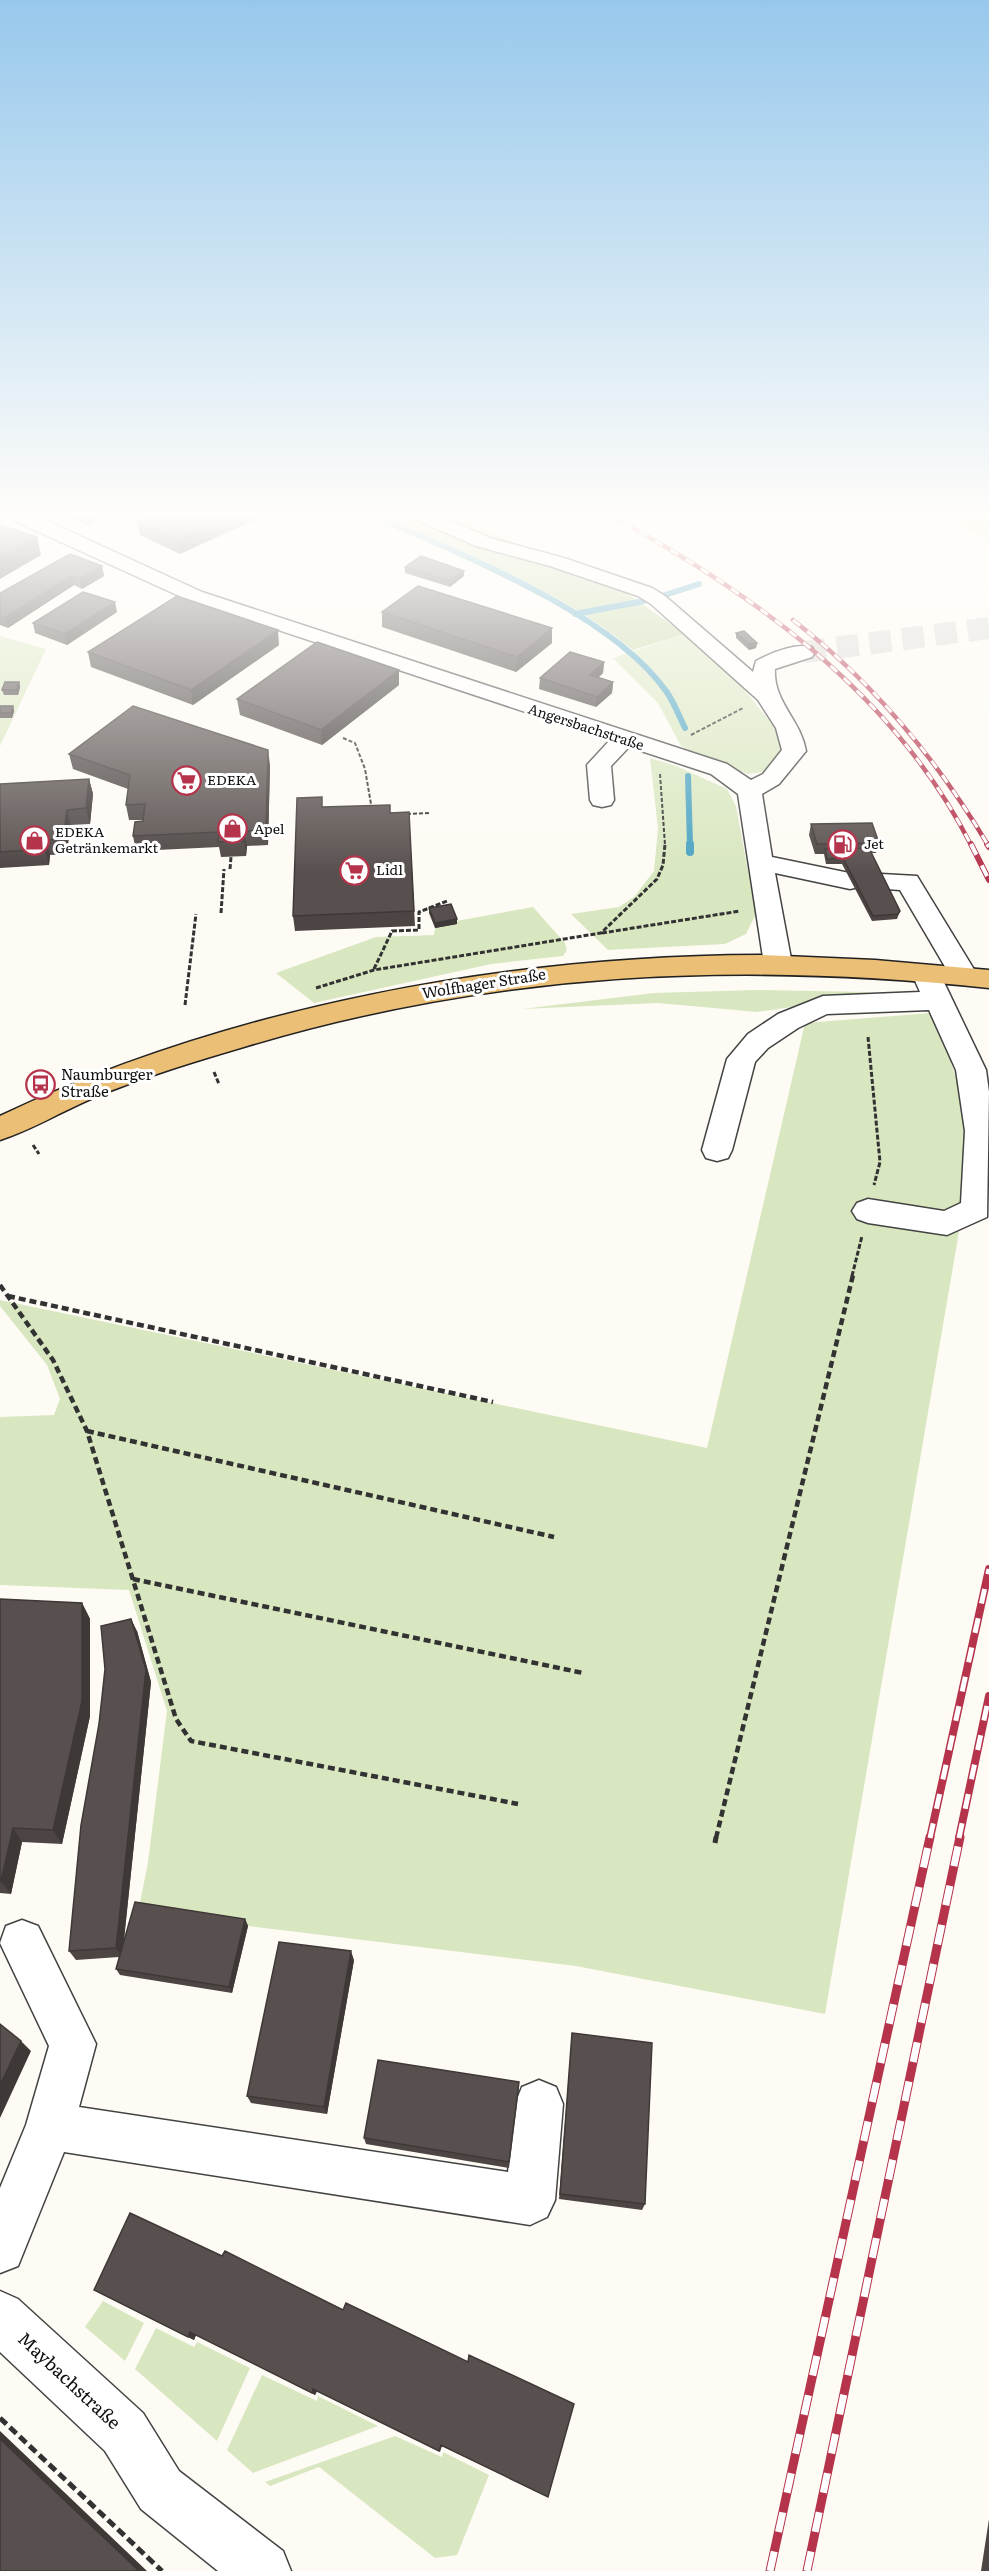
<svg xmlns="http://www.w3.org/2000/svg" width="989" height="2571" font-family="Literata,serif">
<rect width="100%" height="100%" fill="#fefbf5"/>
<path fill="#d9e7c0" d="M685,634L735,678L783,738V755L778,764L764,772L748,774L700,757L681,746L658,703L613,658Z
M0,636L46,649L0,746Z
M650,758L676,766L727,789L736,806L756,914L746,934L725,944L608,950L571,914L619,907L634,897L654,871L658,828Z
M533,907L565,943L567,950L563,956L491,964L314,1003L276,973L376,937L434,935L435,928L456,921Z
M755,990L868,992L864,997L757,1012L658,1003L522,1009L654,993Z
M931,1013C961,1075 967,1117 967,1185L825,2014L576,1966L248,1926L139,1908L148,1862L167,1711L129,1590L0,1585V1417L54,1415L60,1399L47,1365L0,1306V1300L707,1448L805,1023Z
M103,2301L144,2323L125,2361L85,2327Z
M156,2328L194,2347L197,2342L250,2368L217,2441L135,2369Z
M262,2375L317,2401L318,2396L378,2426L253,2473L227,2450Z
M395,2436L442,2457L443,2452L489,2475L457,2555L435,2558L319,2467L270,2486L265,2482Z"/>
<path fill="#c0d6a1" d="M379,514H439L550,556L615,585L685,634L633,650C559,589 466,554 379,514Z
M936,514H989V539L984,536Z"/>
<path fill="#e9efd1" d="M472,514H532L545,520L516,534Z"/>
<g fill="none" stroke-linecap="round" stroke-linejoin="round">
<path stroke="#4ba3c2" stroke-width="6" d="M370,514C459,554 609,611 666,691C674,702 679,716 685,728
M662,596L699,584
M575,614L644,601
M688,776L690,845"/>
<path stroke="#4ba3c2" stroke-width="8" d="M690,844V852"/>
<path stroke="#dad8d3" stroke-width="22" stroke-dasharray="22 11" stroke-linecap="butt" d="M804,652L989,628"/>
<defs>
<path id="minor" d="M5,514H32L202,592L727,764L751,780L763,774L782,750L776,728L758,700L651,604L638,596L550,566L476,546L412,518L409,514H436L490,538L564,558L652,588L665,596L753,672L756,661C771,653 795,643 812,647L815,652L812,657L775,669C773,702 801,720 806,751L779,784L762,794L772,857L859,875L863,881L859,887L850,889L775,873L792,964L788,970L778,973L768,970L764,964L738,794L711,774L629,747L611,766L614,800L611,805L602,807L593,805L590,800L587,765L610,740L188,600L8,518Z
M881,874L917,876L978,976L974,982L964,985L954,982L900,890L872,888L868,882L872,876Z
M926,965L936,968L940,974L986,1070L989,1092L987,1217L947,1235L868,1223L857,1219L852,1211L857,1203L868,1199L944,1211L961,1203L965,1131L956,1070L929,1010L827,1014L798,1028L768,1048L755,1062L732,1150L728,1158L717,1161L706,1158L702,1150L727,1059L748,1034L778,1014L823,996L920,992L912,974L916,968Z
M22,1920L38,1926L96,2044L79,2107L508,2172L515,2104L522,2087L539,2080L556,2087L563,2104L555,2200L547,2217L530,2225L64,2152L18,2266L0,2273V2188L26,2125L49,2046L0,1943L6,1926Z
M0,2291L18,2299L143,2413L179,2471L283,2551L291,2571H218L141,2509L105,2451L0,2352Z"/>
<path id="major" d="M760,955L875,960L989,970V988C735,961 494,972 247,1046C196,1061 143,1077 93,1098C62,1111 32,1130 0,1140V1116C232,1006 505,956 760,955Z"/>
</defs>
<use href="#minor" stroke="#434343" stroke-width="3"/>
<use href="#major" stroke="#212121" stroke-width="3"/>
<path stroke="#323232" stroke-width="2" stroke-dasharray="4 2" stroke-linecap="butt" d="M691,735L743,708
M343,738L355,743L365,769L372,810
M660,774L665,845
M407,814L431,813"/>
<path stroke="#323232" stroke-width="3" stroke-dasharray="5 2" stroke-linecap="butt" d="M230,869L231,857
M221,913L224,869
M602,933L740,911
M374,969L392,931L419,930V912L447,901
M316,988L374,970L601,933L657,879L663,865L665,844
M185,1005L196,914
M868,1037L880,1162L874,1185
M214,1072L219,1084
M33,1145L39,1154
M852,1276L862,1236"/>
<path stroke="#323232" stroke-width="4.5" stroke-dasharray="7 4" stroke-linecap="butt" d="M0,1285L53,1360L87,1431L176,1719L191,1741L518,1804
M8,1296L493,1402
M87,1431L554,1537
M133,1579L583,1673
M716,1838L853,1275"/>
<path stroke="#323232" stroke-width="5" stroke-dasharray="9 4.5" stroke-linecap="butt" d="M715,1843L716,1837
M0,2418L162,2571"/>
<use href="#minor" fill="#fff" fill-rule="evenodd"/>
<use href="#major" fill="#ecbf76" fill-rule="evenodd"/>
<defs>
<path id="rail-far3" d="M608,514C754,594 894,693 971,845
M793,620C874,683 936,758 988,845"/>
<path id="rail-far2" d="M971,844L989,880
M987,844L989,847"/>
<path id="rail-far1" d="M930,1838L989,1569
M959,1838L989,1696"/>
<path id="rail" d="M770,2571L930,1837
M807,2571L960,1837"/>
</defs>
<use href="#rail-far3" stroke="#b5344c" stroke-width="4.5"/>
<use href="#rail-far2" stroke="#b5344c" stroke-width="6"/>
<use href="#rail-far1" stroke="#b5344c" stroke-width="8"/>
<use href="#rail" stroke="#b5344c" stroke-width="9"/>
<use href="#rail-far3" stroke="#fff" stroke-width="3" stroke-dasharray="9" stroke-linecap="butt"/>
<use href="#rail-far2" stroke="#fff" stroke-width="4" stroke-dasharray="12" stroke-linecap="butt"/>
<use href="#rail-far1" stroke="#fff" stroke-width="5" stroke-dasharray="15" stroke-linecap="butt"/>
<use href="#rail" stroke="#fff" stroke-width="7" stroke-dasharray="20" stroke-linecap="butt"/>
</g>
<path fill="#4c4543" d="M63,514H110L86,525Z
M152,514H267L180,554L140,535L137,521Z
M102,566L104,576L82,589L74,585L8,628L0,625V593Z
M405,567L464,571V576L450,587L405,573Z
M117,612L67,645L35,633L33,623Z
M382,612L552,628V643L516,672L382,627Z
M736,633L757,643L756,648L749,650L736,638Z
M279,645L193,705L91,667L88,652Z
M604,662L603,673L598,678L613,682L612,693L596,707L539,689L540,678Z
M19,682L20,687L18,695H4L2,690Z
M399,685L322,745L240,715L237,699Z
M0,706H13L14,711L12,718H0Z
M69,754L270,765L268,845L247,846L246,856L221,857L219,847L136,851L133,836L143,820H129L126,805L128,789L73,769Z
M89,779L93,794L90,824L70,825L67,854L50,855L49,865L0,868V784Z
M323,807L391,813L409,812L415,926L295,931L293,916Z
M811,824L879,843L876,853H871L900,911L897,919L872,921L842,864H826L824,854H815L809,835Z
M429,908L457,919V924L435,928L429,913Z
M0,1599L82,1603L90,1619V1716L62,1844L22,1842L11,1894L0,1893Z
M137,1631L151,1682L124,1940L245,1919L248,1926L232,1993L120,1975L116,1969L119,1957L76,1960L69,1951Z
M354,1960L327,2114L251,2103L247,2096Z
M572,2033L645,2204L642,2210L559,2199Z
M519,2089L509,2168L366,2144L364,2138Z
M130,2213L548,2497L442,2446L440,2452L317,2391L315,2395L196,2335L194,2340L94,2290Z
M989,2519V2571H981Z"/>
<path fill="#3e3837" d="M84,514H110L86,525Z
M234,514H267L180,554L178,540Z
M37,537L41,555L0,579V558Z
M102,566L104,576L82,589L80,579Z
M464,571V576L450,587L449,581Z
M72,575L74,585L8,628L5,618Z
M115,602L117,612L67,645L65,634Z
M552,628V643L516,672L517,657Z
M278,630L279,645L193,705L191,690Z
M757,643L756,648L749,650V644Z
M604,662L603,673L589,685L590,675Z
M399,670V685L322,745L321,730Z
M19,682L20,687L18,695L17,690Z
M613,682L612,693L596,707L597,697Z
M13,706L14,711L12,718L11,713Z
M268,750L270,765L268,845L266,830Z
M89,779L93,794L90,824L86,808Z
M67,810L70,825L67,854L63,839Z
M244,831L247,846L246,856L244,841Z
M46,840L50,855L49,865L45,849Z
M457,919V924L435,928V923Z
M82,1603L90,1619V1716L62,1844L53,1830Z
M131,1619L137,1631L151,1682L122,1957L116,1948Z
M13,1828L22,1842L11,1894L1,1881Z
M245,1919L248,1926L232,1993L229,1987Z
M351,1951L354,1960L327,2114L324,2107Z
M21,2041L31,2051L0,2118V2085Z
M190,2332L196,2335L194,2340L188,2337Z
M313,2389L317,2391L315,2395L312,2393Z
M0,2431L147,2571H139L0,2439Z"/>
<path fill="#58504e" stroke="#3e3837" stroke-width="1.5" d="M152,514H234L178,540L137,521Z
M0,525L37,537L0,558Z
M70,554L102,566L80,579L72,575L5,618L0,616V593Z
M421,556L464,571L449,581L405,567Z
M418,586L552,628L517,657L382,612Z
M83,592L115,602L65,634L33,623Z
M177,596L278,630L191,690L88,652Z
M744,631L757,643L749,644L736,633Z
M317,642L399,670L321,730L237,699Z
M570,652L604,662L590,675L613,682L597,697L540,678Z
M5,682H19L17,690H2Z
M0,706H13L11,713H0Z
M133,706L268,750L266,830L244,831V841L218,842L219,832L133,836L135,822L143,821L145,804L126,805L130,775L69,754Z
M89,779L86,808L67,810L63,839L46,840L45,849L0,852V784Z
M322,797V807L390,805V813L409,812L414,911L293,916L297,798Z
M872,823L879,843L817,844L811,824Z
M869,848L900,911L898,914L873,916L843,858L827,859L825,849Z
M451,904L457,919L435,923L429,908Z
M0,1599L82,1603V1701L53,1830L13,1828L1,1881H0Z
M131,1619L146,1670L116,1948L69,1951L81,1825L99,1724L105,1669L101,1626Z
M135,1902L245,1919L229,1987L116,1969Z
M279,1942L351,1951L324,2107L247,2096Z
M0,2024L21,2041L0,2085Z
M572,2033L652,2043L645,2204L560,2194Z
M378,2060L519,2082L509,2162L364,2138Z
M130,2213L222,2256L225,2251L343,2310L346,2303L468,2362L469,2355L574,2404L548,2497L441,2445L439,2451L313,2389L312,2393L190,2332L188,2337L94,2290Z
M0,2439L139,2571H0Z"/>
<linearGradient id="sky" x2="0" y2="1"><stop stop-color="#97c8ec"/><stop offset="0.59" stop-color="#fffdfa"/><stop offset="1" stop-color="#fffdfa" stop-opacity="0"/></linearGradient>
<rect width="989" height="874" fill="url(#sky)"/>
<defs>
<symbol id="supermarket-ring" viewBox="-11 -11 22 22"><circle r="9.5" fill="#fff" stroke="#b5344c" stroke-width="1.5"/><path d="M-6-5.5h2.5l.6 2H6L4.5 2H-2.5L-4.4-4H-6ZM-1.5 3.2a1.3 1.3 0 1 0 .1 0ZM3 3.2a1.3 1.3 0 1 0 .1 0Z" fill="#b5344c"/></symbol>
<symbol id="shop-ring" viewBox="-11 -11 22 22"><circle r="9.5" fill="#fff" stroke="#b5344c" stroke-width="1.5"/><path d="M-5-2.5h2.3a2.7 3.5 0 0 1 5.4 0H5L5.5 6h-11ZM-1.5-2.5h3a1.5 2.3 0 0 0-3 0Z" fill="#b5344c"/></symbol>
<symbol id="fuel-ring" viewBox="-11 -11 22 22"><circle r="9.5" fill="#fff" stroke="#b5344c" stroke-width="1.5"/><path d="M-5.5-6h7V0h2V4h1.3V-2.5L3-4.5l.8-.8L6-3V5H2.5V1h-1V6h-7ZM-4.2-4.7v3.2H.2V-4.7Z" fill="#b5344c"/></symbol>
<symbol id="bus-ring" viewBox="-11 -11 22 22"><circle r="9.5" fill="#fff" stroke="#b5344c" stroke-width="1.5"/><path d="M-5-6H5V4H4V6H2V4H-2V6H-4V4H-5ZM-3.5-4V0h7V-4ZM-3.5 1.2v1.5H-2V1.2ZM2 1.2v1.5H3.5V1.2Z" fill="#b5344c"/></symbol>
</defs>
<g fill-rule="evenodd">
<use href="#supermarket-ring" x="170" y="764" width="33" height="33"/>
<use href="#shop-ring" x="216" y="812" width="33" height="33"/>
<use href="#shop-ring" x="18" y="824" width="33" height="33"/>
<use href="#fuel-ring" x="826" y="828" width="33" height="33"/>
<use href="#supermarket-ring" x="338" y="854" width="33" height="33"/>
<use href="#bus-ring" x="24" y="1068" width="33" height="33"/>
</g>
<g text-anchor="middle" stroke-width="6" stroke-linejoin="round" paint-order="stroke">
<g font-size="14" fill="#101010" stroke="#fff">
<text transform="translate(586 727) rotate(18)" y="5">Angersbachstraße</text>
</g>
<g font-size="14" fill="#101010" stroke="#fff" text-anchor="start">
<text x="207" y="785">EDEKA</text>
<text x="254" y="834">Apel</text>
<text x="55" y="837">EDEKA<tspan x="55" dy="16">Getränkemarkt</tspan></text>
<text x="864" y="849">Jet</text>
<text x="376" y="875">Lidl</text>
</g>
<g font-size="15" fill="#101010" stroke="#fff">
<text transform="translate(484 984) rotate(-9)" y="5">Wolfhager Straße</text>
</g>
<g font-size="15" fill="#101010" stroke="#fff" text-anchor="start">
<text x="61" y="1080">Naumburger<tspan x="61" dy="17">Straße</tspan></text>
</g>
<g font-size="18" fill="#101010" stroke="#fff">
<text transform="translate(69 2381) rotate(43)" y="6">Maybachstraße</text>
</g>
</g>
</svg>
